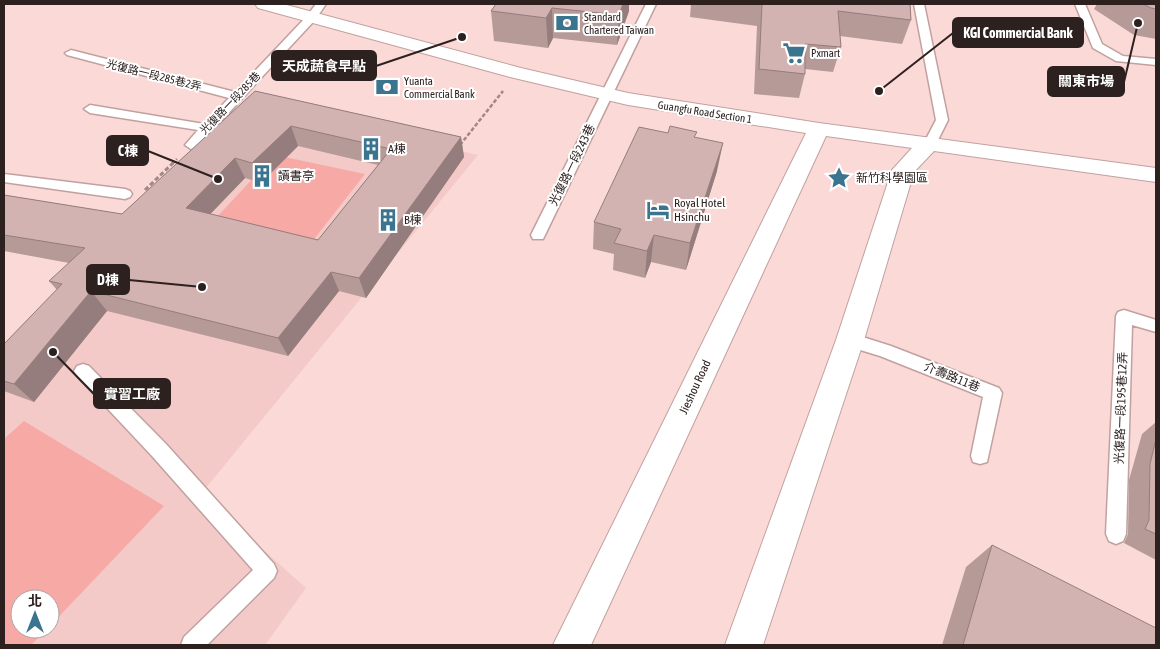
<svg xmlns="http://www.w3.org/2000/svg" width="1160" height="649" font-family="'Asap Condensed','Noto Sans TC',sans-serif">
<rect width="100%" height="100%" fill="#fbd9d7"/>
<path fill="#f3cac7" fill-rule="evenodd" d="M254,103L478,155L201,494L306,588L265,645H4V345ZM20,599H50V629H20Z"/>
<path fill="#f7a9a6" d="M275,155L365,174L311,243L214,220Z
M24,421L164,506L50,626V599H20V629H47L31,645H4V439Z"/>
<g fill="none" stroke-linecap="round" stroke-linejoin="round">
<defs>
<path id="lane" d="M316,4H326L315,20L196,148L191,149L185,145L198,130L90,113L84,109L90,105L204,124L229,98L67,55L65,53L71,50L235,92L307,16Z
M646,4H656L545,235L543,239H533L531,235Z
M914,4H924L948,120L935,146L930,147L924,143L936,120Z
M1075,4H1085L1102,44L1123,56L1156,59V65L1116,61L1093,48Z
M4,174L125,189L130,191L132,194L130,197L125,199L4,182Z
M1124,310L1156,320V332L1132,325L1126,534L1123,541L1116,544L1109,541L1106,534L1116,316L1118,312Z
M850,333L891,346L999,388L1002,393L987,462L980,464L973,462L971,456L983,397L880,356L844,345L842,340L844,335Z
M83,364L89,366L166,444L274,564L277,571L274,578L207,645H181L184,637L253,570L152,456L77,376L74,371L77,366Z"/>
<path id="secondary" d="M255,4H283L521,68L628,93L819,123L1156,168V182L934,151L914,172L864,340L763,645H725L836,340L892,170L912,148L826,136L591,645H553L806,133L628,105L510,77L258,8Z"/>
</defs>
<use href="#lane" stroke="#c1a19f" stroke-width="3"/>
<use href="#secondary" stroke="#c1a19f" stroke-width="2"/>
<path stroke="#a18887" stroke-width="2.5" stroke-dasharray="4 2" stroke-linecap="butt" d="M460,145L503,91
M172,164L177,159"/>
<path stroke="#a18887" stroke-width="3" stroke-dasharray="4.5 2.5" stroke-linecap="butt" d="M145,190L173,163"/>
<use href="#lane" fill="#fff" fill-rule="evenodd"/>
<use href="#secondary" fill="#fff" fill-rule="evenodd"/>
</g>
<path fill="#b59a98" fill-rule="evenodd" d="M496,4H629V11L617,45L553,38L548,48L494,41L491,11Z
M691,4H910L911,20L902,44L840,36L841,47L833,72L805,69V74L799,98L754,94L757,26L690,17Z
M1097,4H1156V39L1134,35L1094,9Z
M255,91L461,137L464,157L366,298L339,291L288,356L107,311L34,402L4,391V344L57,290L49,281L69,263L4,251V195L122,214ZM298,146L378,165L318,240L210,214L245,178L261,183Z
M668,133L696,138L717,171L686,270L651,262L645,278L613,270L614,254L593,249L594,222Z
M1156,422V560L1124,543L1128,534L1129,480L1142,434Z
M992,545L1156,645H942L966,567Z"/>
<path fill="#947d7c" d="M623,4H629V11L617,45L619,15Z
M552,8L553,38L548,48L546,18Z
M291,126L298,146L261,183L252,163Z
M461,137L464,157L366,298L359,278Z
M723,143L717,171L686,270L690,243Z
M235,158L245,178L197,228L186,208Z
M654,235L651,262L645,278L647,251Z
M331,272L339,291L288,356L278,338Z
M91,291L107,311L34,402L14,384Z"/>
<path fill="#d3b3b1" stroke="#947d7c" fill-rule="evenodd" d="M496,4H623L619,15L552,8L546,18L491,11Z
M762,4H910L911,20L838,11L841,47L805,44V74L759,69Z
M1143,4H1156V9L1151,8Z
M255,91L461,137L359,278L331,272L278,338L91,291L14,384L4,381V344L62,284L49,281L85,248L4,235V195L122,214ZM291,126L391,149L318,240L186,208L235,158L252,163Z
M670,126L697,132L694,137L723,143L690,243L654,235L647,251L614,243L621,229L594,222L639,127L668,133Z
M1156,439V534L1145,529L1149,520L1150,464Z
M992,545L1156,628V645H963Z"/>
<defs>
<symbol id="bank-bare" viewBox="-9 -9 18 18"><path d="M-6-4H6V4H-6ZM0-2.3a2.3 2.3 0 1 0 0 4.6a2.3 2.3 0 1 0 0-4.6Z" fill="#3b748e" stroke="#fff" stroke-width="2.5" paint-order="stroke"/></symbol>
<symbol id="supermarket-bare" viewBox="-9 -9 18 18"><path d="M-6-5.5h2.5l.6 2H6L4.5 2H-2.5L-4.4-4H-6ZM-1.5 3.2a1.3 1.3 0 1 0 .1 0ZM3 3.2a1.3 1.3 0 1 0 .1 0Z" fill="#3b748e" stroke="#fff" stroke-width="2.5" paint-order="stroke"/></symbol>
<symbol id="building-bare" viewBox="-9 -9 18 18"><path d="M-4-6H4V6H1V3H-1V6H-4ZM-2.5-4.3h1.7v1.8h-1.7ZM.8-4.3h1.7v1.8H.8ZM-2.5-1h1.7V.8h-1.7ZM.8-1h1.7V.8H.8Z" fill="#3b748e" stroke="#fff" stroke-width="2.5" paint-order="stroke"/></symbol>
<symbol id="sight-bare" viewBox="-9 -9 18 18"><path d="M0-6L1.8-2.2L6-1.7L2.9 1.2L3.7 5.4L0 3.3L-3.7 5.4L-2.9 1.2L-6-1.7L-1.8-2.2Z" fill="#3b748e" stroke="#fff" stroke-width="2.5" paint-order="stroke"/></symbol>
<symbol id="hotel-bare" viewBox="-9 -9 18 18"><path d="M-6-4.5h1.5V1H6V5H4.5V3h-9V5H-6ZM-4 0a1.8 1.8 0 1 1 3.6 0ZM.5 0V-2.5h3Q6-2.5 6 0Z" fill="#3b748e" stroke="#fff" stroke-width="2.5" paint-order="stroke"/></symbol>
</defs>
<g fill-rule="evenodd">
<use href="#bank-bare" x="551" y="7" width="32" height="32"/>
<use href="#supermarket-bare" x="778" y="37" width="32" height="32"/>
<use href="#bank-bare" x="371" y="71" width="32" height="32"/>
<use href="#building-bare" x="355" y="133" width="32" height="32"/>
<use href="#building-bare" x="246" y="160" width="32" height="32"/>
<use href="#sight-bare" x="823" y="162" width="32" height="32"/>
<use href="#hotel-bare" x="642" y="194" width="32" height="32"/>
<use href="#building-bare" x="372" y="204" width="32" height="32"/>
</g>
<g text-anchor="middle" stroke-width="4" stroke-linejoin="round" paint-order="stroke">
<g font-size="11" fill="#2d2120" stroke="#fff" text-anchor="start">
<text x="584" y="21">Standard<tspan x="584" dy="13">Chartered Taiwan</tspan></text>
<text x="811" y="57">Pxmart</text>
<text x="404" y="85">Yuanta<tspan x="404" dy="13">Commercial Bank</tspan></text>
</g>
<g font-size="11" fill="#2d2120" stroke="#fff">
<text transform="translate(154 75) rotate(14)" y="4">光復路一段285巷2弄</text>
<text transform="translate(230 103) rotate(-46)" y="4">光復路一段285巷</text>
<text transform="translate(705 112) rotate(9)" y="4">Guangfu Road Section 1</text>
</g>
<g font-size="12" fill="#2d2120" stroke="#fff" text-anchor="start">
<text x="388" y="153">A棟</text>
<text x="278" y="180">讀書亭</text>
<text x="856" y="182">新竹科學園區</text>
<text x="674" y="207">Royal Hotel<tspan x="674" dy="14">Hsinchu</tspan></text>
<text x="404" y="224">B棟</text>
</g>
<g font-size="12" fill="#2d2120" stroke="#fff">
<text transform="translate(572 165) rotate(-64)" y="4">光復路一段243巷</text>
<text transform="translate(952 377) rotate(22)" y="4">介壽路11巷</text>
<text transform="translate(695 387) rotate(-65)" y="4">Jieshou Road</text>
<text transform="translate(1121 408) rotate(-88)" y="4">光復路一段195巷12弄</text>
</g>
</g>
<path fill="none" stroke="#2d2120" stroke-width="2" d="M879 91L953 33M462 37L376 66M1138 23L1124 82M218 179L148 151M202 287L129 280M53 352L94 394"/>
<g fill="#2d2120" stroke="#fff" stroke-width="2">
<circle cx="879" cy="91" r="5"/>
<circle cx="462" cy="37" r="5"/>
<circle cx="1138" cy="23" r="5"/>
<circle cx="218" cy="179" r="5"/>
<circle cx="202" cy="287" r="5"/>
<circle cx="53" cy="352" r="5"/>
</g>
<g fill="#2d2120" stroke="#2d2120" stroke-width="2">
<rect x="953" y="18" width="130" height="29" rx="5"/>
<rect x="272" y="51" width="104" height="29" rx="5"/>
<rect x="1048" y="67" width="76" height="29" rx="5"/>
<rect x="107" y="136" width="41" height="29" rx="5"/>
<rect x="87" y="265" width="42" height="29" rx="5"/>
<rect x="94" y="379" width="76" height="29" rx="5"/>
</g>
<g font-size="14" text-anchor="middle" font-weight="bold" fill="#fff">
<text x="1018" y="38">KGI Commercial Bank</text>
<text x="324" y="71">天成蔬食早點</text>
<text x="1086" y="86">關東市場</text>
<text x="128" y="156">C棟</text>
<text x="108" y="285">D棟</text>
<text x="132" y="399">實習工廠</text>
</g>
<rect width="1160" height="649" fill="none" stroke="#2d2120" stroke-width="10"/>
<g transform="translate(35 614)"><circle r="24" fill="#ffffff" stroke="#aba6a6"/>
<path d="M0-4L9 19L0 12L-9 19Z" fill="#3b748e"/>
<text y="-8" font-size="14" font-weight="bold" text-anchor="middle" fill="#2d2120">北</text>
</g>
</svg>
